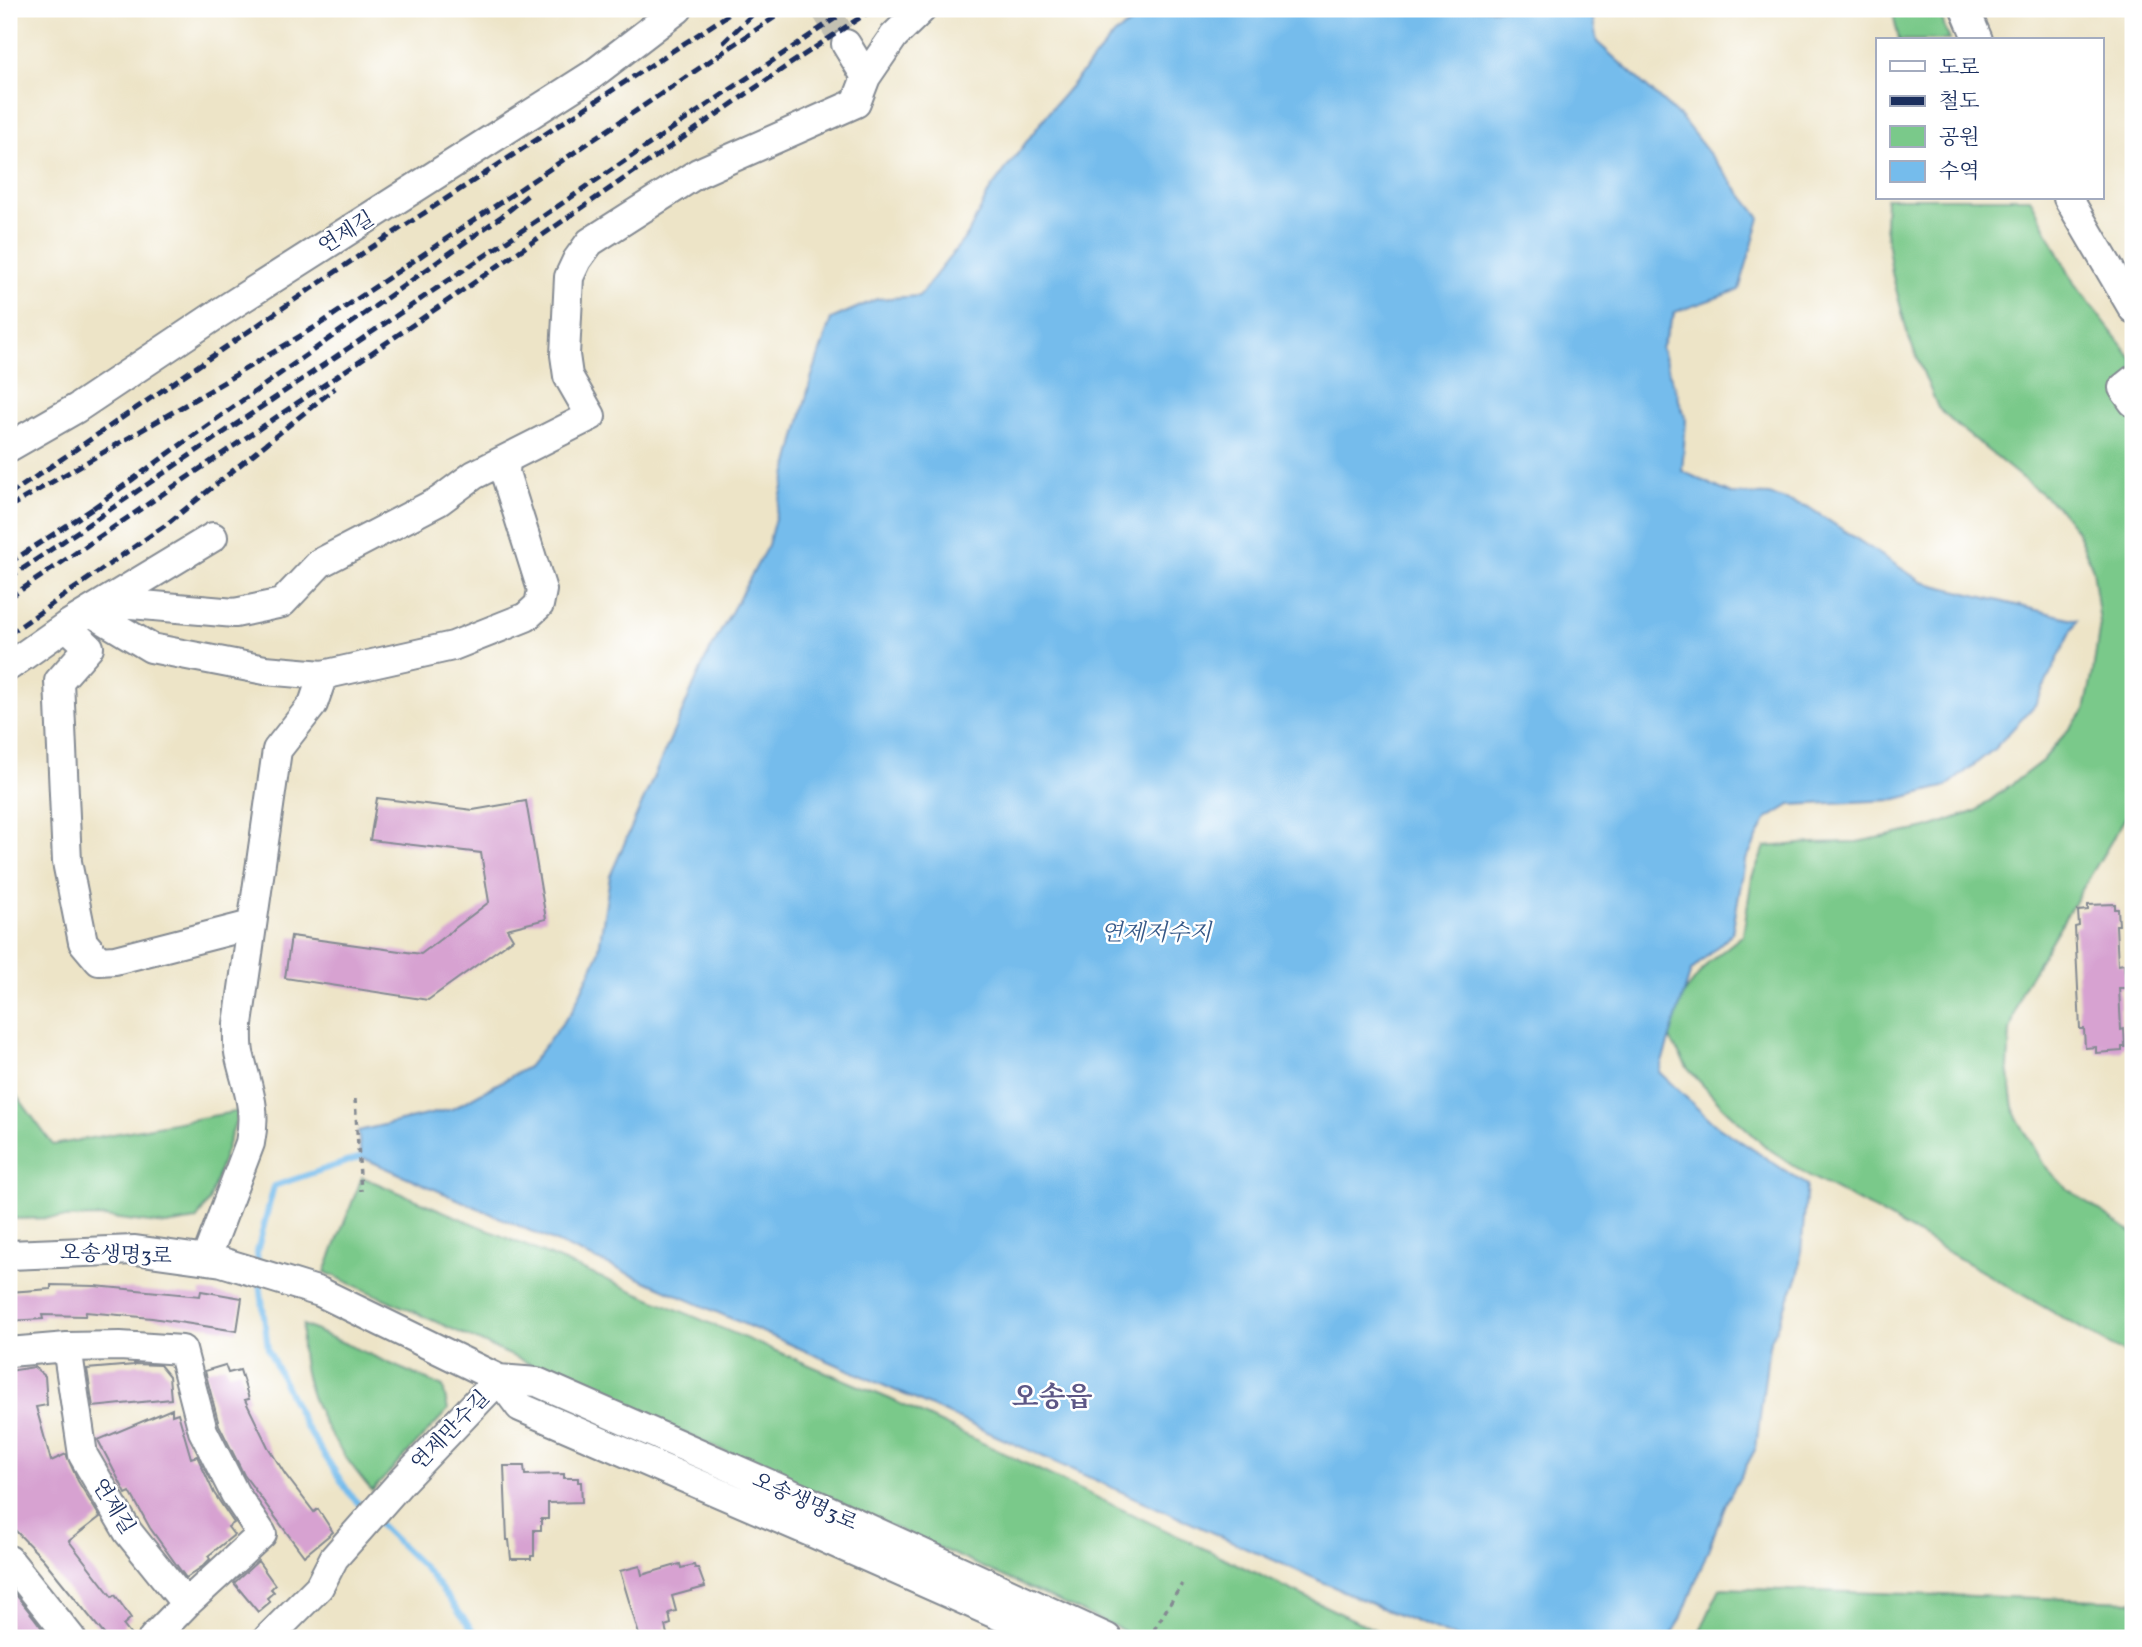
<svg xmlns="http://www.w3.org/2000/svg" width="2142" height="1647" font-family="Vollkorn,'Noto Serif KR',serif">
<rect width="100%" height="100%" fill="#fff"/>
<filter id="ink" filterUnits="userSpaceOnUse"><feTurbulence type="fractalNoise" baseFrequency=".0143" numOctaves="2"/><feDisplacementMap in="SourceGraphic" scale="14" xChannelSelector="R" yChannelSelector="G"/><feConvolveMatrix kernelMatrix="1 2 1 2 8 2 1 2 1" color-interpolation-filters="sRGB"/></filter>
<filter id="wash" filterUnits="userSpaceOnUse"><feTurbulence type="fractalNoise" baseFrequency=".00686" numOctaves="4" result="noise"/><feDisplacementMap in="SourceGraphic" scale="28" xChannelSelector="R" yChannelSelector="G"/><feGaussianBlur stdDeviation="1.57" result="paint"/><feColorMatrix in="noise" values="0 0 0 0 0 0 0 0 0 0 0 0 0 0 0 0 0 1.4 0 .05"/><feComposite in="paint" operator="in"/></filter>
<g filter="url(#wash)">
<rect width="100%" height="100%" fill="#ede4c7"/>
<path fill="#7ac98a" stroke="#4a7c74" stroke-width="2" d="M1892,9H1940L1944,26L1950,40H1899Z
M1886,198H2030L2074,283L2133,360V805L2021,991L2010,1031L2008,1068L2015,1114L2044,1165L2065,1187L2133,1234V1358L1873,1209L1811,1177L1766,1147L1723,1107L1688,1069L1669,1037L1683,995L1709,962L1743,935L1752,877L1765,847L1812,843L1857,842L1927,828L1976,811L2042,761L2085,710L2093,672L2100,623L2093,569L2077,531L2058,507L1955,424L1938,408L1908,336L1892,273L1885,226Z
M9,1085L53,1145L239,1111L209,1201L196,1220L166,1225L104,1217L9,1219Z
M362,1177L890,1399L1392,1638H1140L325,1272Z
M303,1325L443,1387L448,1410L372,1491C334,1446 294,1387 303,1325Z
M1720,1588L2133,1601V1638H1697Z"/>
<path fill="#75bcec" stroke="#4876a5" stroke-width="2" d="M1154,9H1591L1597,42L1682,119L1760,218L1739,290L1675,312L1661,348L1686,420L1682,471L1731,494L1769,495L1808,507L1922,582L2077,620L2035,705L1994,749L1947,786L1893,800L1790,805L1766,820L1745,862L1732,933L1691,971L1659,1072L1713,1123L1807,1185L1799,1274L1769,1345L1756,1448L1727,1501L1681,1619L1670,1638H1457L1383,1609L856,1373L361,1157L358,1131L452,1109L528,1067L572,1011L598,955L610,876L705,660L768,545L811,379L831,319L877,299L919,296L968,234L990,190L1052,108L1115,34Z"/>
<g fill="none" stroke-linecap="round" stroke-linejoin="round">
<path stroke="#75bcec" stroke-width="6" d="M258,1265L257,1252L274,1186L361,1157
M260,1283L268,1349L304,1424L351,1496L365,1510
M375,1520L428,1572L479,1638"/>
</g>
<g id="blocks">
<path fill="#d7a2d1" d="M377,798L473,810L526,801L546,919L507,929L513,939L428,1000L285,978L291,936L421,954L489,902L481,853L370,840Z
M2115,904V909H2118L2119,925H2116L2118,965L2124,964L2126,988H2119L2121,1030L2124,1029L2125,1047H2122V1051L2096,1053V1047L2085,1048L2084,1029H2080L2075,927L2079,926L2078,911L2088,910V905Z
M51,1285L95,1286L200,1296L201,1291L242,1298L237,1331L152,1318L86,1312L85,1316L42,1315L43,1319L9,1321V1292L51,1289Z
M134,1364L160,1365L169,1376L171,1399L93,1407L87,1369L134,1365Z
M225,1365L228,1373L240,1370L249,1399L245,1400L268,1447L285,1474L314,1512L318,1509L333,1532L304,1556L244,1475L219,1425L205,1371Z
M34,1367L45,1376L47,1405L36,1407L51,1461L66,1454L78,1481L100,1517L69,1541L112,1597L115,1595L131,1618L123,1625L133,1638H107L43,1559L9,1524V1475L13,1472L9,1454V1371Z
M172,1409V1415L178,1413L191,1458L197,1456L214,1493L234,1523L228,1527L234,1535L208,1556L210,1559L203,1566L186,1578L150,1528L130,1492L126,1494L98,1440Z
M504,1466H524L525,1475L564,1474V1478H578V1482H581L582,1502L548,1503V1519H541V1530H534V1556H531V1559H511L509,1540H507Z
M258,1561L275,1585L271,1589L274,1592L267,1598L270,1602L258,1612L234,1583Z
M680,1564L681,1568L694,1565L695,1568H698L705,1587L672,1596L676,1611L669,1613L671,1624L665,1626L668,1638H640L620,1571L640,1566L642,1575Z
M9,1586L35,1619L49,1638H12L9,1633Z"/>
</g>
</g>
<g filter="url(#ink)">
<use href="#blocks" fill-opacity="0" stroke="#848a92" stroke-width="2"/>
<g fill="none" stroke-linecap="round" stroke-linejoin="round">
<path stroke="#c3c0b2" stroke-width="28" stroke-dasharray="28 14" stroke-linecap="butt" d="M825,9L846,44"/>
<defs>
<path id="minor" d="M1965,9L1978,40
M866,77L894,36L922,9
M2068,198L2133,309
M2133,380L2123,388L2133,402
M9,447L77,408L216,315L592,75L678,9
M108,602L235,613L282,603L320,563L439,501L474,475L591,416L568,376L565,355L569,277L577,260L590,242L698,173L856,103L866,77L846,44
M91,612L151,648L265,670L323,675L453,646L526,617L539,605L542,590L505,473L506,460
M66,626L89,647L59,681L67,862L83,942L99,961L115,960L251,925
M9,666L66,626L213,537
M9,1255L135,1250L222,1262L320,1292L499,1379L537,1382L826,1509L1107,1638
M206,1259L250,1143C257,1107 248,1091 240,1057C237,1047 238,1035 238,1024L277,750L313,704L323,675
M67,1347L83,1455L128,1532L186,1604
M9,1352L67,1347L120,1346L182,1350L203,1431L235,1494L262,1534L186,1604L153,1638
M499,1379L520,1407L815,1534L1050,1638
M9,1560L71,1638
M268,1638L319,1587L334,1558L402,1481L499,1379"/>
</defs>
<use href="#minor" stroke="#848a92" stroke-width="32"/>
<path stroke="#848a92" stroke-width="3.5" stroke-dasharray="5 5" stroke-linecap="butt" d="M355,1099L361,1191
M1149,1638L1182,1584"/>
<use href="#minor" stroke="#fff" stroke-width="28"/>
<path stroke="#1b2f5e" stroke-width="5" stroke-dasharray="10 5" stroke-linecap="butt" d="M723,43L758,9
M9,495L372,247L737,9
M9,507L204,394L320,324L787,9
M93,508L229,410L502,216L529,194
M9,563L100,504
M9,578L849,9
M9,598L414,324L784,68L873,9
M9,634L167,524L335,388"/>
</g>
</g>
<g text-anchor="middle" stroke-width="5" stroke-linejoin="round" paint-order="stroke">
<g font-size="21" fill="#1b2f5e" stroke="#fff">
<text transform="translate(346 232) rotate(-32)" y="7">연제길</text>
<text transform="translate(116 1254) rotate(2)" y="7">오송생명3로</text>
<text transform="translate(450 1430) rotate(-46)" y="7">연제만수길</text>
<text transform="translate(805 1501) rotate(24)" y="7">오송생명3로</text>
<text transform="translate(114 1506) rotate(58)" y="7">연제길</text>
</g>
<g font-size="23" font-style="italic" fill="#365989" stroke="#fff">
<text x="1156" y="940">연제저수지</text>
</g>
<g font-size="28" font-weight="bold" fill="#5d5786" stroke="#fff">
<text x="1052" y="1406">오송읍</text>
</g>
</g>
<rect width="2142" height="1647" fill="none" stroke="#fff" stroke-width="35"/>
<rect x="1876" y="38" width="228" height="161" fill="#ffffff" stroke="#a4acbf" stroke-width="2"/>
<rect x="1890" y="61" width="35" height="10" fill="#ffffff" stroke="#a4acbf" stroke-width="2"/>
<text x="1939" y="74" font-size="21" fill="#1b2f5e">도로</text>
<rect x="1890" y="96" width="35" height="10" fill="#1b2f5e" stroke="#a4acbf" stroke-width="2"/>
<text x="1939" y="108" font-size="21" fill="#1b2f5e">철도</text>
<rect x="1890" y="126" width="35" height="21" fill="#7ac98a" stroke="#a4acbf" stroke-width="2"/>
<text x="1939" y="144" font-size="21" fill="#1b2f5e">공원</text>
<rect x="1890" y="161" width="35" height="21" fill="#75bcec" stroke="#a4acbf" stroke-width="2"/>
<text x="1939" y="178" font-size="21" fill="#1b2f5e">수역</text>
</svg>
